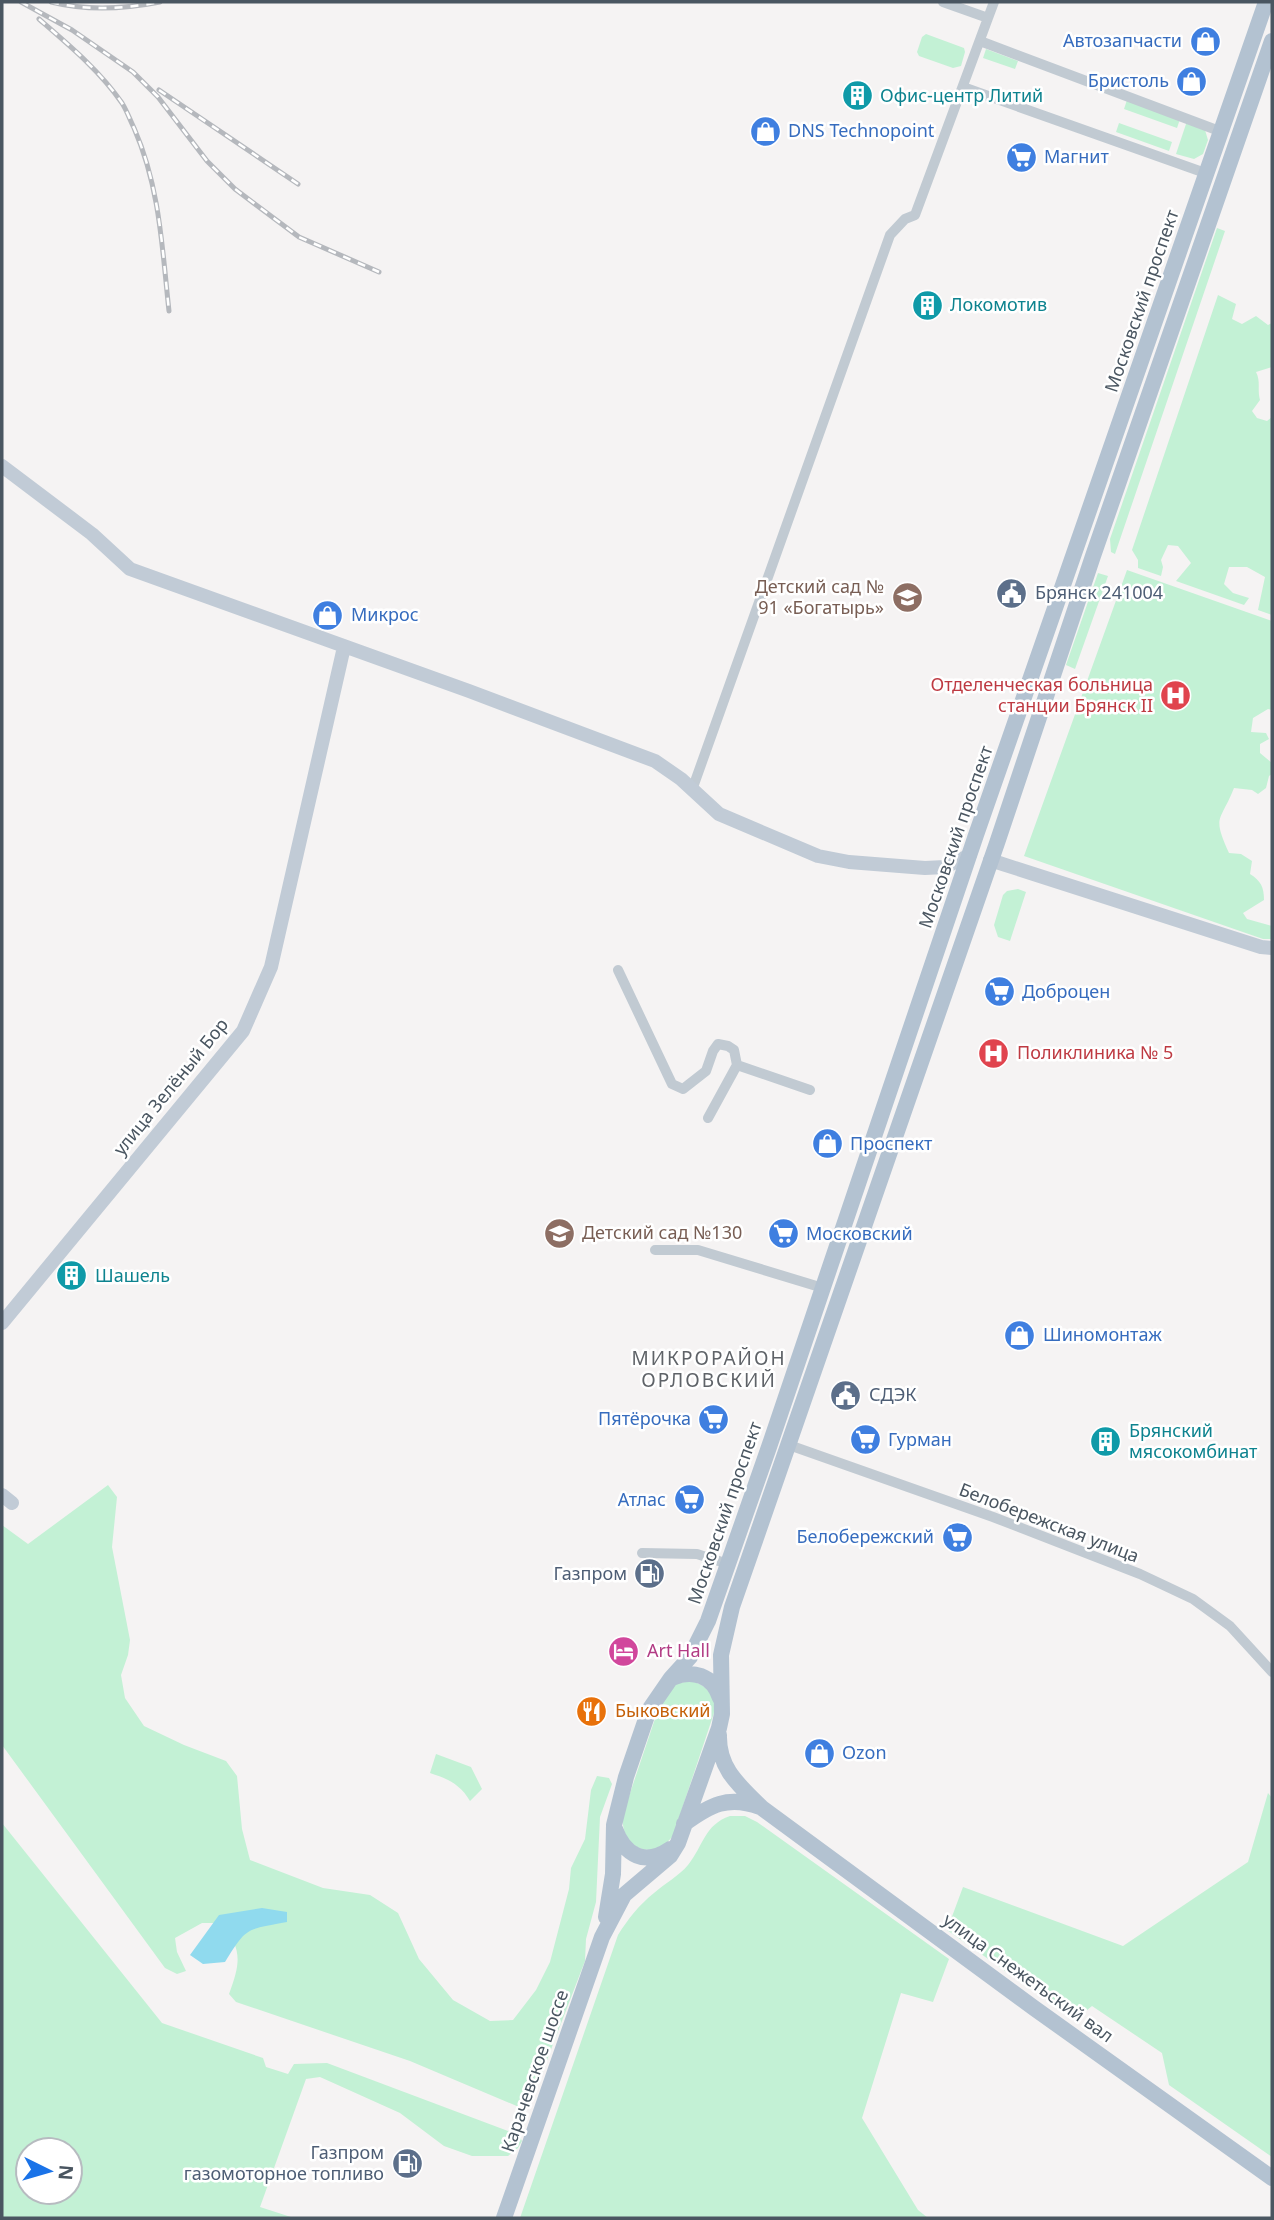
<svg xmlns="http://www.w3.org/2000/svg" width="1274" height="2220" font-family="'Noto Sans',sans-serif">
<rect width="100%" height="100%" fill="#f5f3f3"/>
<path fill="#c3f1d5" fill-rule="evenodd" d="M926,34L964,48L965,52L961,66L953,68L919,56L917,52L922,37Z
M986,49L1018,61L1015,69L983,58Z
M1127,100L1180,119L1177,128L1124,109Z
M1187,121L1205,130L1208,140L1203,154L1194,159L1176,154Z
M1119,123L1172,142L1169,151L1116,132Z
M1217,228L1225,231L1115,554L1111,552L1110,539Z
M1218,295L1236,304L1232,319L1242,324L1256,316L1268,325L1272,323V367L1256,372C1261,382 1257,389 1260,400L1252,411L1257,418L1267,421L1272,417V615L1258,610L1265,577L1247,567H1229L1224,584L1233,593L1249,598L1244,605L1176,581L1191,563L1178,546L1168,545L1161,560L1163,567L1161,576L1138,568V560L1132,550Z
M1127,570L1272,621V710L1268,709L1253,718L1251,732L1266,733L1269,739L1260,744V753L1272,763V774L1269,776L1266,788L1258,794L1252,790L1234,788C1220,823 1212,815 1229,853L1241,854L1252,861L1250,874C1261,881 1264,887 1264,900L1243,913L1247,919L1272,926V939H1263L1024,856Z
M1098,573L1108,576L1075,669L1066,665Z
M1018,889L1026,892L1010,941L998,937L994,925L1003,895L1007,891Z
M108,1485L117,1497L112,1547L130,1640L128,1655L121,1675L125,1698L144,1726L184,1745L226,1761L237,1776L242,1829L250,1860L323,1888L370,1895L398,1913L419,1959L453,2000L490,2021L513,2020L536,1990L550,1962L569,1889L571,1868L585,1839L591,1790L597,1776L609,1778L612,1784L600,1817L596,1902L586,1939L585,1961L532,2099L527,2106L519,2107L410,2061L236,2002L229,1994C241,1962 242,1950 222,1923H202L175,1938L177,1952L186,1971L177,1974L165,1968L2,1745V1525L28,1544Z
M691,1681C706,1685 715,1694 715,1710L673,1836C651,1863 619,1847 623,1814L662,1698L674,1684Z
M436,1754L471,1767L482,1789L470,1801C460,1784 448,1779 430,1773Z
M1268,1793L1272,1798V2157L1169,2085L1162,2053L1092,2006L1075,2020L947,1930L963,1887L1123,1946L1248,1862Z
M730,1816H745L757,1822L949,1959L933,2002L901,1993L862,2118L918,2210L928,2218H520L618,1935C628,1919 639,1905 654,1893C665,1883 679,1876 688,1865C704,1845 704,1825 730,1816Z
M2,1823L162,2023L263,2058L266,2067L288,2074L294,2064L327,2063L519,2135L522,2141L518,2148L508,2156H472L444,2146L400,2113L320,2077L306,2079L260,2207L294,2218H2ZM28,2150H70V2192H28Z"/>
<path fill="#90daee" d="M262,1908L287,1912V1922C246,1930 247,1926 225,1962L203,1964L190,1955L219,1915Z"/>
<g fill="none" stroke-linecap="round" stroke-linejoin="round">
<path stroke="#c1cad2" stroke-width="10" d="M988,18L994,2
M980,41L1222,132
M963,87L1208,174
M692,790L890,235L905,219L915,215L988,18L943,2
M618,970L672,1084L683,1089L706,1071L713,1051L718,1044L728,1046L734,1050L737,1065
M708,1118L737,1065L810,1090
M655,1250H698L823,1288
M789,1445L993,1517L1140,1574L1193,1599L1230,1626L1272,1672
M642,1553L697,1554L728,1564"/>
<path stroke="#c1cbd6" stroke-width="14" d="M2,466L92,534L130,569L469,691L655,761L681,779L719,814L818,856L849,862L925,868L945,867L970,855
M990,860L1261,947L1272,948
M2,1323L243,1031L271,967L344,647
M2,1495L12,1503"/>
<path stroke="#b3c2d1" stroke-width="16" d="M672,1678C692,1669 713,1675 720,1698
M719,1735C718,1769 740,1786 762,1808L1034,2008L1272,2178
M684,1824C710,1805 728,1795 760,1807
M615,1829C625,1856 645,1866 670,1849
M606,1917L613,1874L614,1825L626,1777L649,1710L671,1678L690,1657L708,1621L769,1447L976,835L1266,2
M504,2218L602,1937L624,1895L670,1856L678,1843L719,1728L722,1714L721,1655L732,1607L997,843L1093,556L1272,41"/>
<defs>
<path id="rail" d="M21,2L72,30L133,72L158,97L207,161L235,189L299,237L379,272
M51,2C87,11 124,9 160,2
M39,19C69,45 100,71 122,103C127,111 130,120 134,128C160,188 162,247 169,311
M159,90L298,184"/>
</defs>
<use href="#rail" stroke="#b5b8bd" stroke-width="5"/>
<use href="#rail" stroke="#fff" stroke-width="2.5" stroke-dasharray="8" stroke-linecap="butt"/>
</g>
<defs>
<symbol id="shop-disc" viewBox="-11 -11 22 22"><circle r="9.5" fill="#3f7fe0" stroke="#fff"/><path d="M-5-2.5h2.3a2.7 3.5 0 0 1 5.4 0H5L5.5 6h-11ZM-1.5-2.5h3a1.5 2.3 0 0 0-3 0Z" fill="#fff"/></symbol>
<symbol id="building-disc" viewBox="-11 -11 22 22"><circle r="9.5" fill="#0f9aa8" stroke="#fff"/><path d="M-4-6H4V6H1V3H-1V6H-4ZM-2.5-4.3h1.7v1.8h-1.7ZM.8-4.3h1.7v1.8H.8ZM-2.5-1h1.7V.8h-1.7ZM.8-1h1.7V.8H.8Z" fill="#fff"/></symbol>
<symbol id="supermarket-disc" viewBox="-11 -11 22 22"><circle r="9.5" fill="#3f7fe0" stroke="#fff"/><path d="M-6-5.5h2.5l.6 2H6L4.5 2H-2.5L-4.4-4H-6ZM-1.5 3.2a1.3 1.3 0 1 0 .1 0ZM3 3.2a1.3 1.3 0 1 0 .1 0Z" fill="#fff"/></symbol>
<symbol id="civic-disc" viewBox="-11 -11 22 22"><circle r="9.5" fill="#5c6f8a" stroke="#fff"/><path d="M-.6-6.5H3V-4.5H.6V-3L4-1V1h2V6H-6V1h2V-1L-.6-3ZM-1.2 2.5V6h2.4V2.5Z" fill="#fff"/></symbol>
<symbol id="school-disc" viewBox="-11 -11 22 22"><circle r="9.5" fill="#8d6e63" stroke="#fff"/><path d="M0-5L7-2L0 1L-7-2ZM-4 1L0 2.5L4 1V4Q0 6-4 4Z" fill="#fff"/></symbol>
<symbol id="hospital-disc" viewBox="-11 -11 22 22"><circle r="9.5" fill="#e0444e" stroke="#fff"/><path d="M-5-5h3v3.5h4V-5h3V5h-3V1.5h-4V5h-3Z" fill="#fff"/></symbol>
<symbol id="fuel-disc" viewBox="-11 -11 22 22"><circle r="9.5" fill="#5c6f8a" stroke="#fff"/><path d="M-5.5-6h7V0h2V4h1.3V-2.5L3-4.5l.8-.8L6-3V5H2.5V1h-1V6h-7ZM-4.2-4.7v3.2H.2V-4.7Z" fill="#fff"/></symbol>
<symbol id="hotel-disc" viewBox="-11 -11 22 22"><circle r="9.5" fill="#d1479c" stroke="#fff"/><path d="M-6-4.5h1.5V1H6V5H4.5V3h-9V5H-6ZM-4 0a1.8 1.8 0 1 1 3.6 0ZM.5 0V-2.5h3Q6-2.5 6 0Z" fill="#fff"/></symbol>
<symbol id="restaurant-disc" viewBox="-11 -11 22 22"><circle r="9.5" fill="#e8710a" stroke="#fff"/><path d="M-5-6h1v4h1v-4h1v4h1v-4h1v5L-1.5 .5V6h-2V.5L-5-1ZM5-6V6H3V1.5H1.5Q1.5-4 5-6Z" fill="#fff"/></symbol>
</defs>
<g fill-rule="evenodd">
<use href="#shop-disc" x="1188" y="24" width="35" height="35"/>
<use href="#shop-disc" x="1174" y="64" width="35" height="35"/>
<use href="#building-disc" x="840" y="78" width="35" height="35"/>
<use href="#shop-disc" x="748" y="114" width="35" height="35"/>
<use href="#supermarket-disc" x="1004" y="140" width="35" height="35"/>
<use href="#building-disc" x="910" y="288" width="35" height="35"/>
<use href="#civic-disc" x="994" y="576" width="35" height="35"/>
<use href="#school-disc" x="890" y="580" width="35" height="35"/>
<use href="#shop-disc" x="310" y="598" width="35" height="35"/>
<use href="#hospital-disc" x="1158" y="678" width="35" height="35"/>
<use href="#supermarket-disc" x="982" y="974" width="35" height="35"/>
<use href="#hospital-disc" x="976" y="1036" width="35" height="35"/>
<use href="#shop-disc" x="810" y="1126" width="35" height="35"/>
<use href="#school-disc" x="542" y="1216" width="35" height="35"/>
<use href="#supermarket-disc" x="766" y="1216" width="35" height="35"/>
<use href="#building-disc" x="54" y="1258" width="35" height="35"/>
<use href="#shop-disc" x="1002" y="1318" width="35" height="35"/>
<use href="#civic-disc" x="828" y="1378" width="35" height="35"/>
<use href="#supermarket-disc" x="696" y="1402" width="35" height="35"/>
<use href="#supermarket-disc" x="848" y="1422" width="35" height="35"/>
<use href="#building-disc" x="1088" y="1424" width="35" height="35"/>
<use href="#supermarket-disc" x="672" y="1482" width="35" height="35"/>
<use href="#supermarket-disc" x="940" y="1520" width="35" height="35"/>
<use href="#fuel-disc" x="632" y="1556" width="35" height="35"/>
<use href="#hotel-disc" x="606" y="1634" width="35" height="35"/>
<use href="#restaurant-disc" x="574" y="1694" width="35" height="35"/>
<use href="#shop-disc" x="802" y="1736" width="35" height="35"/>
<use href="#fuel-disc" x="390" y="2146" width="35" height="35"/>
</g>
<g text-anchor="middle" stroke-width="5" stroke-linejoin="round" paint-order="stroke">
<g font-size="18" fill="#366cbe" stroke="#fff" text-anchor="start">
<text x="1182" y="47" text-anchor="end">Автозапчасти</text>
<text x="1169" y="87" text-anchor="end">Бристоль</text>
<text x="788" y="137">DNS Technopoint</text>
<text x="1044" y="163">Магнит</text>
<text x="351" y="621">Микрос</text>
<text x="1022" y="998">Доброцен</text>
<text x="850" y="1150">Проспект</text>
<text x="806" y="1240">Московский</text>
<text x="1043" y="1341">Шиномонтаж</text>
<text x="691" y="1425" text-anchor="end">Пятёрочка</text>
<text x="888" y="1446">Гурман</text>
<text x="666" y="1506" text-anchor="end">Атлас</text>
<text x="934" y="1543" text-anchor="end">Белобережский</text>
<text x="842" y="1759">Ozon</text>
</g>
<g font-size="18" fill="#0d838f" stroke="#fff" text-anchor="start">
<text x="880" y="102">Офис-центр Литий</text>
<text x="950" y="311">Локомотив</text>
<text x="95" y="1282">Шашель</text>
<text x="1129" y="1437">Брянский<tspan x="1129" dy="21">мясокомбинат</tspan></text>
</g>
<g font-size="18" fill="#4a5661" stroke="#fff">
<text transform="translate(1142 301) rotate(-71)" y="6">Московский проспект</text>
<text transform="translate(956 837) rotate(-71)" y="6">Московский проспект</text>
<text transform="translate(171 1087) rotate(-51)" y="6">улица Зелёный Бор</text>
<text transform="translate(725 1513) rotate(-71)" y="6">Московский проспект</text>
<text transform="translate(1049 1523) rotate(21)" y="6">Белобережская улица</text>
<text transform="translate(1028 1978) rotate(36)" y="6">улица Снежетьский вал</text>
<text transform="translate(535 2071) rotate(-71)" y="6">Карачевское шоссе</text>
</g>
<g font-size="18" fill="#785e54" stroke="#fff" text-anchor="end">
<text x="884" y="593">Детский сад №<tspan x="884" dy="21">91 «Богатырь»</tspan></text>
<text x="582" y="1239" text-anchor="start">Детский сад №130</text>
</g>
<g font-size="18" fill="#4e5e75" stroke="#fff" text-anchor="start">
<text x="1035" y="599">Брянск 241004</text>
<text x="869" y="1401">СДЭК</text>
<text x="627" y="1580" text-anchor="end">Газпром</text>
<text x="384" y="2159" text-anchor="end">Газпром<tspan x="384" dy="21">газомоторное топливо</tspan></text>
</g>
<g font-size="18" fill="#be3a42" stroke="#fff" text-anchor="end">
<text x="1153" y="691">Отделенческая больница<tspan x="1153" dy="21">станции Брянск II</tspan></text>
<text x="1017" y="1059" text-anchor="start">Поликлиника № 5</text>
</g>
<g font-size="18" fill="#b23c85" stroke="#fff" text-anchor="start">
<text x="647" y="1657">Art Hall</text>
</g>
<g font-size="18" fill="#c56008" stroke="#fff" text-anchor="start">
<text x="615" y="1717">Быковский</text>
</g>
<g font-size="19" letter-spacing="2" fill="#5f6368" stroke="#fff">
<text x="709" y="1365">МИКРОРАЙОН<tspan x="709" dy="22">ОРЛОВСКИЙ</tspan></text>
</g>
</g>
<rect width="1274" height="2220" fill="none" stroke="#4a5661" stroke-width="7"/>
<g transform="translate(49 2171) rotate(95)"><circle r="33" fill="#ffffff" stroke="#b7bbc0" stroke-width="2"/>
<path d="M0-5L12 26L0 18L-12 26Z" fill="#1a73e8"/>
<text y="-10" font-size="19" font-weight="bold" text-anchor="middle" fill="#4a5661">N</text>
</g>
</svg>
